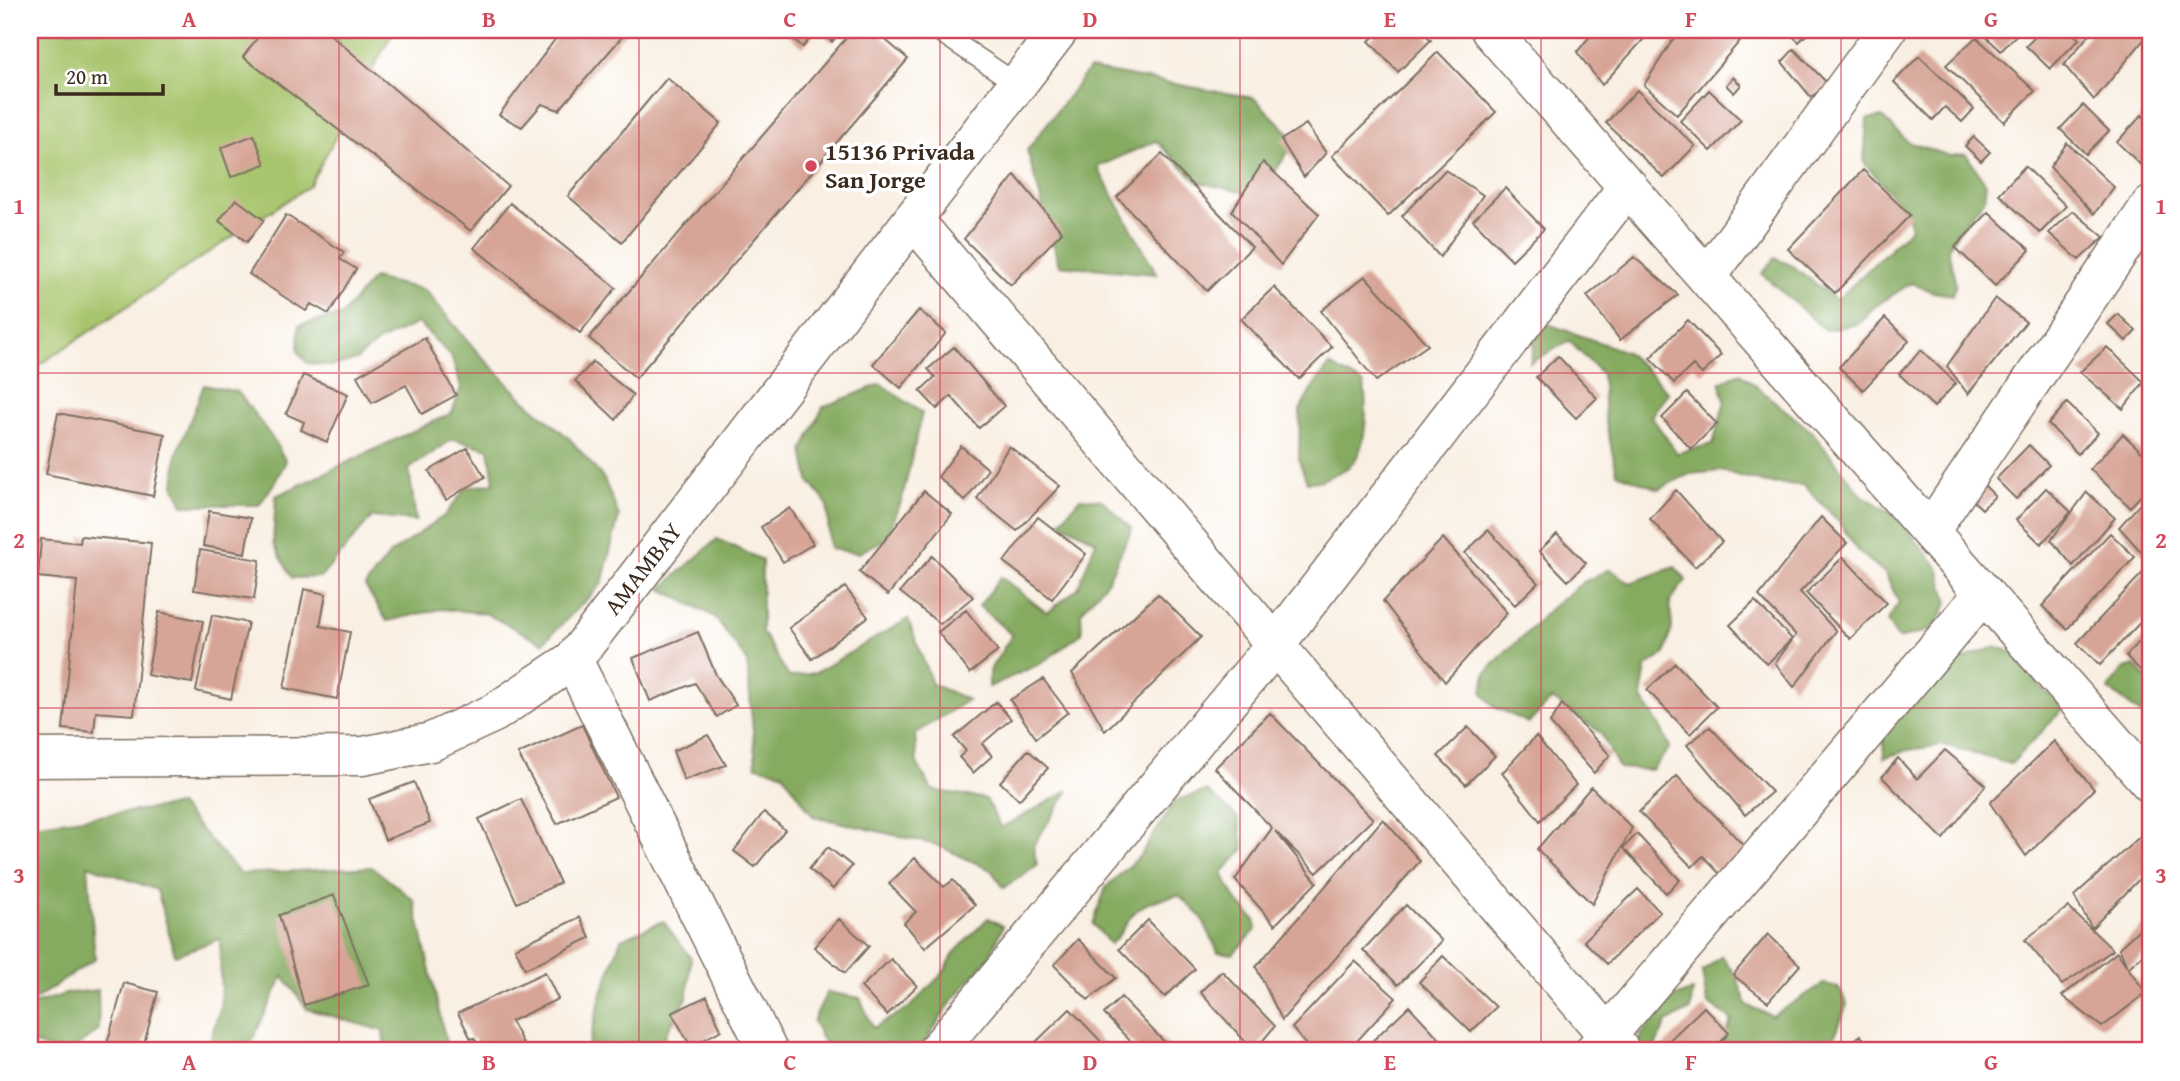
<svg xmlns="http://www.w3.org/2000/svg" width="2180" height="1081" font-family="'Gentium Book Plus',serif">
<rect width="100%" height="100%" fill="#fff"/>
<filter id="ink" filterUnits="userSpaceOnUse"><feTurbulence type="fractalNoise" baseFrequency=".0143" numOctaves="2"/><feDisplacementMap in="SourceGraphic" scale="14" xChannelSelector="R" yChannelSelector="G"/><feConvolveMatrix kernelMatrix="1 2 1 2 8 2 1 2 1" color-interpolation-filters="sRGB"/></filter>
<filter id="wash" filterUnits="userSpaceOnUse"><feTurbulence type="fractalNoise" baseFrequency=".00686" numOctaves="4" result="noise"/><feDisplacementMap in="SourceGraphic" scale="28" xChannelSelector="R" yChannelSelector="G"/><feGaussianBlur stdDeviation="1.57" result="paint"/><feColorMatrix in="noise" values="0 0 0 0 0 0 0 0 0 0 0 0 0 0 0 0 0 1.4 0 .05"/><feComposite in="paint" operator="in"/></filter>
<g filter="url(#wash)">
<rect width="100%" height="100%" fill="#f9efe2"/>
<path fill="#a7c56d" stroke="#717846" stroke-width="2" d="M30,30H394L309,186L30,371Z"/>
<path fill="#85aa60" stroke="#606a3f" stroke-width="2" d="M1089,69L1254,98L1296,140L1259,196L1198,182L1156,141L1097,167L1157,274L1059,265L1027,150Z
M1882,117L1908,142L1950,156L1966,154L1986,184L1984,200L1962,226L1948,248L1956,286L1952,295L1933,292L1911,283L1873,308L1858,324L1825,330L1762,274L1775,258L1793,266L1837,300L1911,228L1906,211L1864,163L1867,119Z
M373,278L425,290L470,344L522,398L570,439L604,479L619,516L602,584L543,643L485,613L441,609L387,621L365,586L390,554L445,515L466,488L494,483L489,449L453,439L409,469L416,521L372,517L321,577L292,578L273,543L276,496C335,469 393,440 452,413L461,387L451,356L418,323L379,341L356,360L332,366L307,363L298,351L299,325L342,315Z
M1548,324L1626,352L1652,375L1668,393L1651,416L1677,453L1713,444L1725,401L1720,382L1740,373L1811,431L1862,495L1895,515L1938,567L1948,602L1934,629L1899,639L1887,622L1899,602L1885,573L1858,551L1838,521L1804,485L1767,483L1721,471L1690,474L1658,489L1617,473L1605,418L1602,374L1569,341L1530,363L1536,337Z
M1330,365L1364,384C1367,406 1368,446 1352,464C1348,469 1339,472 1333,475C1324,480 1318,482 1307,482L1299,460L1300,410L1314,385Z
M881,384L922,413L902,499L887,538L859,553L830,549L827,504L809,481L803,450L823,407Z
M204,385L238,392L270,435L286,461L275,482L259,505H183L174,485L177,454Z
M1080,498L1102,500L1132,529L1108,580L1081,612L1082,633L1042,663L989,687V671L1012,635L979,606L1001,577L1047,613L1078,588L1096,541L1060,522Z
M717,539L762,560V632L789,677L815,673L908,619L932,684L968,700L915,734L917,763L932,790L986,799L1001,828L1069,790L1033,846L1037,865L1004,888L991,870L937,845L813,816L782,772L756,766L747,661L715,617L661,589Z
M1675,567L1686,580L1670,601L1672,628L1665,654L1646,667L1641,697L1660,726L1670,747L1652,770L1619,768L1600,732L1552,699L1529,723L1494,707L1482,692L1486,673L1506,651L1526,634L1550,609L1583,582L1610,569L1630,583Z
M1998,647L2022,656L2040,687L2064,708L2011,764L1944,745L1908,750L1884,758L1883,735C1907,707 1932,674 1967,658C1976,653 1987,650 1998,647Z
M2135,666L2146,678L2150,676V718L2147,719L2108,689L2123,669Z
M1207,791L1238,818L1244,849L1222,873L1236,900L1255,920L1256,930L1233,954L1218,952L1202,918L1179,895C1160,899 1142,901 1130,918C1121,930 1123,933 1110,944L1093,924L1106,887L1139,857L1176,800Z
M179,805L240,874L372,867L414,900L448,1051H385L383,1031L307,1009L283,976L247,1051H207L221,1005L220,939L175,955L157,890L88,865L95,959L34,1000L30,991V825Z
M988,918L1003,926L990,956L952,1001L919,1051H828L813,1021L827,992L860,998L873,1028L910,1007L943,973L955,952Z
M663,921L691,958L687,998L667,1031L660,1051H587L601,996L621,939Z
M1722,956L1737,978L1747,1005L1772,1016L1823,984L1838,987L1847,1004L1838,1028L1826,1051H1718L1732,1020L1707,1003L1702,972Z
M98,990L99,1030L71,1051H60L30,1043V1005L69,993Z
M1693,990L1690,1010L1667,1022L1653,1051H1635L1642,1034L1670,999Z"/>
<g id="blocks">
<path fill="#d7a597" d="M263,30H325L508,186L471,231L243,57Z
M562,30H628L559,110L542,104L522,127L499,115Z
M782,30H817L803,47Z
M818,30H842L832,42Z
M853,30H874L908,59L636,378L589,338Z
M1381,30H1421L1431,40L1398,72L1369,41Z
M1595,30H1652L1602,85L1577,52Z
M1679,30H1726L1740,41L1677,115L1644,85Z
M1786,30H1811L1799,42Z
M1979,30H2017L2019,32L2001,51Z
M2042,30H2069L2079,39L2050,69L2026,46Z
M2093,30H2139L2147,36L2094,100L2064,65Z
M1976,37L2035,91L2004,122L1946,65Z
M1794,49L1828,84L1811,97L1782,62Z
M1438,52L1496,112L1388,216L1332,156Z
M1919,56L1974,109L1962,122L1945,107L1933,120L1894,82Z
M1733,77L1741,85L1734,93L1726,85Z
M667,78L721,123L622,242L568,196Z
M1637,90L1695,146L1664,178L1606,123Z
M1709,90L1741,120L1711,151L1680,121Z
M2083,105L2109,131L2086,154L2060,129Z
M2142,115L2150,123V163L2145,169L2117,142Z
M1306,124L1326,153L1304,177L1281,140Z
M254,135L265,164L231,177L221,148Z
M1974,137L1990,152L1981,161L1965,146Z
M2067,143L2114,187L2094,214L2050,167Z
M1162,154L1252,247L1207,291L1117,197Z
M1263,162L1319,214L1281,265L1232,211Z
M2025,166L2066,206L2040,233L1999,194Z
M1445,170L1483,195L1440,257L1402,216Z
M1863,170L1910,215L1835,293L1788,249Z
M1015,175L1062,232L1011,285L964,239Z
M1505,188L1544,229L1512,260L1473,220Z
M236,199L264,220L247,242L219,221Z
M510,203L616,288L580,333L474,248Z
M2073,211L2104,237L2079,260L2049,233Z
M1989,212L2030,250L1995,286L1955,247Z
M286,215L344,252L340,259L356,269L329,314L311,304L306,311L249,274Z
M1634,257L1678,295L1620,340L1587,296Z
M1365,276L1428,345L1376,381L1321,311Z
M1274,287L1332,347L1299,379L1241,319Z
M1995,298L2026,322L1968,394L1947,366Z
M919,310L946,333L901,388L873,364Z
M2118,314L2136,331L2126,341L2108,324Z
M1885,318L1909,341L1863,390L1839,367Z
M1688,320L1721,355L1702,374L1693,365L1674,383L1650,358Z
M425,338L456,395L422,414L406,385L372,403L357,376Z
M954,347L1004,406L979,428L951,396L937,409L920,391L935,377L928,369Z
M2107,347L2144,382L2123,409L2080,372Z
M1921,350L1956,383L1934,407L1899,374Z
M1558,356L1597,398L1576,418L1536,377Z
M593,362L633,395L616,420L575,381Z
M303,375L348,394L327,442L301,430L304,422L286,414Z
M1687,393L1717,424L1691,449L1662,418Z
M2067,403L2098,433L2078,454L2048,424Z
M58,413L165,434L153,496L46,474Z
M2123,434L2150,460V486L2130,507L2090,469Z
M2029,445L2049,465L2016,499L1996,479Z
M961,446L988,469L965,501L938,477Z
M1009,446L1060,486L1017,531L977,499Z
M467,448L485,477L446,500L429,471Z
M1982,483L1995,496L1982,509L1969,497Z
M2046,488L2071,512L2041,544L2016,520Z
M1676,490L1722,542L1695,567L1650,519Z
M924,491L952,514L888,595L859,572Z
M2087,492L2115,518L2073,566L2051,540Z
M2150,493V549L2144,555L2119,527Z
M790,508L813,544L783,562L761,527Z
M209,511L251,518L245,553L203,546Z
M1038,517L1086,554L1052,599L1004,562Z
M1821,517L1847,543L1800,592L1836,631L1794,687L1775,663L1796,635L1759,596Z
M1488,530L1538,583L1515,605L1465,553Z
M2110,533L2135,557L2067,629L2042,606Z
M1557,534L1586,563L1568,581L1539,551Z
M81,536L151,543L134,715L96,712L94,732L63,729L77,581L38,577L41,539L80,543Z
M1443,538L1507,613L1445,682L1383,601Z
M200,550L260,560L254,599L194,590Z
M932,556L973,597L940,624L900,592Z
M1843,557L1887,603L1850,639L1806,593Z
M2150,565V612L2100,665L2077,643Z
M845,587L868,617L812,659L789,628Z
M304,589L326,594L320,626L350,632L337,699L284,688Z
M1158,594L1201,637L1105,731L1072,673Z
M1755,601L1792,639L1767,664L1730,625Z
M966,610L998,651L970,673L938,632Z
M159,612L203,621L192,683L147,675Z
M212,615L248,623L231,699L196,691Z
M2150,630V667L2144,674L2126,656Z
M698,632L716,675L736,705L717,717L695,683L650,701L633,658Z
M1675,663L1717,707L1690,734L1647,690Z
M1043,679L1068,712L1036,738L1010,700Z
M996,702L1011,719L982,744L992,756L973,773L959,757L966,751L954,737Z
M1562,704L1610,755L1594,773L1550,723Z
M1270,713L1373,819L1317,873L1275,831L1317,882L1275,925L1235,880L1272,828L1215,768Z
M582,725L616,797L557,824L518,754Z
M1468,727L1495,756L1466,785L1438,756Z
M1710,727L1772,792L1745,815L1687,745Z
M708,735L726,765L684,780L673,751Z
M1536,736L1576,785L1540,821L1502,773Z
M2054,741L2094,789L2026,856L1990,803Z
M1028,750L1048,768L1019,800L1000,782Z
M1945,750L1986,785L1943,839L1882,777L1898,758L1917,779Z
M1677,776L1747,849L1720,874L1703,856L1692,867L1639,812Z
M414,782L430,823L385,840L369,799Z
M1591,787L1632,828L1592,904L1537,849Z
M521,799L560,883L517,903L479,819Z
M764,812L785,830L755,867L734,851Z
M1383,819L1420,861L1282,1020L1256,967Z
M2145,832L2150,836V868L2092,928L2074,896Z
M1637,834L1680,880L1666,893L1623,848Z
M828,847L852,866L833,889L809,869Z
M915,858L944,887L953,880L975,905L925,948L904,923L916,912L889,884Z
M1638,889L1660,912L1607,964L1584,941Z
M334,895L369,985L304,1005L279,915Z
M1406,905L1442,941L1398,985L1363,950Z
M2068,907L2113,950L2062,985L2025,940Z
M580,917L590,938L525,969L515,948Z
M839,919L869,946L845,973L814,947Z
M2150,919V948L2128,968L2146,993L2102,1027L2062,996L2117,952L2128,968L2119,948Z
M1148,920L1195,969L1165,997L1119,949Z
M1768,934L1800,965L1768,1002L1733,975Z
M1078,939L1116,978L1088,1000L1054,965Z
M1443,956L1496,1007L1471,1032L1419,982Z
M891,959L917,986L887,1015L861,987Z
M1355,961L1396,998L1348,1051H1311L1292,1028Z
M1222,971L1275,1026L1254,1051L1200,992Z
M545,972L558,999L511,1021L524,1045L512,1051H481L474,1038L471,1039L458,1013Z
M124,983L158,992L142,1051H105Z
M707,996L721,1030L691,1047L672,1013Z
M1121,997L1173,1051H1140L1104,1014Z
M1409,1006L1449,1049L1447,1051H1372L1367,1046Z
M1704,1007L1729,1033L1719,1044L1726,1051H1658Z
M1070,1009L1110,1051H1046L1036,1042Z
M1860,1035L1874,1051H1845Z"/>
</g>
</g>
<g filter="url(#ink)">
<use href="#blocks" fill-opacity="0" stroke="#7e6f63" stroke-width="2"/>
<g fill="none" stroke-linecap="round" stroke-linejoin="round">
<defs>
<path id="lane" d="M937,30L1017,84"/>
<path id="street" d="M1490,30L2150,783
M913,219L1621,1051
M1707,277L1887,30
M1930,531L2150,206
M573,660L768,1051
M937,1051L1275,645L1628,186
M1594,1051L1984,593"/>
<path id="secondary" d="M30,758L363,756L431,742L494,713L573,660L1059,30"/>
</defs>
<use href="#lane" stroke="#7e6f63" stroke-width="22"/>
<use href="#street" stroke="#7e6f63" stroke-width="41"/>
<use href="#secondary" stroke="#7e6f63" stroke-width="41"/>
<use href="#lane" stroke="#fff" stroke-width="19"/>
<use href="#street" stroke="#fff" stroke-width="38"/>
<use href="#secondary" stroke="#fff" stroke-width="38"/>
</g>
</g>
<path fill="none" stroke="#d1495b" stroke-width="2" stroke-opacity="0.55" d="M339,30V1051M639,30V1051M940,30V1051M1240,30V1051M1541,30V1051M1841,30V1051M30,373H2150M30,708H2150"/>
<circle fill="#d1495b" stroke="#fff" stroke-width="2.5" cx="811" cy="166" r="7"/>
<g text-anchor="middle" stroke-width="7" stroke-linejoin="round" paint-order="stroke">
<g font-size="24" font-weight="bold" fill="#3b2a1e" stroke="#fff" text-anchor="start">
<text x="825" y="160">15136 Privada<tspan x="825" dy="28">San Jorge</tspan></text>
</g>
<g font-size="24" fill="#3b2a1e" stroke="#fff">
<text transform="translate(643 569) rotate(-52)" y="8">AMAMBAY</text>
</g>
</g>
<rect width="2180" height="1081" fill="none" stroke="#fff" stroke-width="77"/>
<path d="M56 84v10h107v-10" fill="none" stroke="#3b2a1e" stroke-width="3.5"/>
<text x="66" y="84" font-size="21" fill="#3b2a1e" stroke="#ffffff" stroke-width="5" paint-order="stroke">20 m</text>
<rect x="38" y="38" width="2104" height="1004" fill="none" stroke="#d1495b" stroke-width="2.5"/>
<g font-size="23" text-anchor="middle" font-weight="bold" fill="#d1495b">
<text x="189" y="27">A</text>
<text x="489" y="27">B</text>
<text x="790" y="27">C</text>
<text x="1090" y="27">D</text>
<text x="1390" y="27">E</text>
<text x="1691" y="27">F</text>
<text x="1991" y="27">G</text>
<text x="19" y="214">1</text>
<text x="2161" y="214">1</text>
<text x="19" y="548">2</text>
<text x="2161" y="548">2</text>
<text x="19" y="883">3</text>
<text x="2161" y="883">3</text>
<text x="189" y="1070">A</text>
<text x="489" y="1070">B</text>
<text x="790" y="1070">C</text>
<text x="1090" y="1070">D</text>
<text x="1390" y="1070">E</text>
<text x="1691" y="1070">F</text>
<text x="1991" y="1070">G</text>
</g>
</svg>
